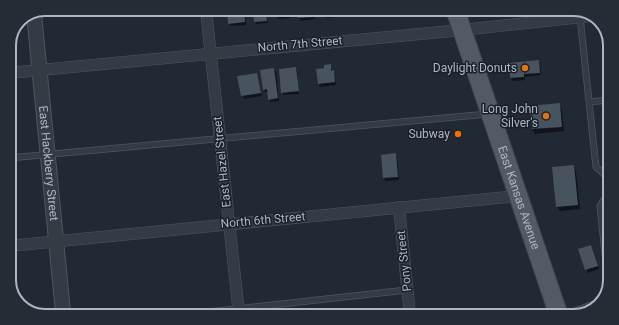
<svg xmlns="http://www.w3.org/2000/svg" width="619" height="325" font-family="Roboto,sans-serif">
<rect width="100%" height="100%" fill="#202934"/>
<path fill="#0007" d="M228,10H245L246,25L231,26L229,23Z
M254,10L266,11L268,23L256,24L255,21Z
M274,11H290L291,18L279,19L274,14Z
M297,11H314L315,19L301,21L297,15Z
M324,11H334L335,17L326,18Z
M346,11H355L354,13V16L348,17Z
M368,11H376L377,14H371Z
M539,61L540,64L541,75L525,77V80L513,81L511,78L510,64Z
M330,65L332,72L335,74L336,85L320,87L319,84L317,70L325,69Z
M296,68L297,71L299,94L284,95L282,92Z
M274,69L276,72L279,101L270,102L268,92H265L264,89Z
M256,74L262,96L244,99L239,77Z
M559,104L562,109L564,131L535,134L532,129L531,107Z
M396,154L397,157L399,180L386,181L384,178L382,155Z
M574,166L576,171L580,209L560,211L557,207Z
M592,248L599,269L588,273L580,249Z"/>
<path fill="#485360" d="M227,10H244L245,22L228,24Z
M253,10L266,11L267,21L254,22Z
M273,11H290V16L276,17V14L273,15Z
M296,11H313L314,17L298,18V15H296Z
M323,11H334V15L323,16Z
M539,60L540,73L524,74V77L510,78L509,63Z
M331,64V71L334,70L335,82L318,84L316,69L324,68V65Z
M296,67L299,91L281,93L279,69Z
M274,68L278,98L268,100L267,89L263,90L260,70Z
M257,73L261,93L241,96L237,76Z
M560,103L562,127L532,129L529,106Z
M396,153L398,177L383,178L381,155Z
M574,165L578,205L556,207L552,167Z
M591,245L598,266L585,270L578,249Z"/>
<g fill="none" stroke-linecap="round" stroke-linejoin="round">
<defs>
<path id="service" d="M580,17L596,167L608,178
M589,102L609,100
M9,158L488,114
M607,272L600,206L608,194
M199,313L407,290
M561,316L602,301"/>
<path id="minor" d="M206,10L239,314
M9,73L462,30L592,16
M399,207L410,315
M9,246L518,196"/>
<g id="tertiary">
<path id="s1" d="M34,14L63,312"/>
</g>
<g id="primary">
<path id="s2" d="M456,12L559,316"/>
</g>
</defs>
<use href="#service" stroke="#4e5660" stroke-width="7"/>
<use href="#minor" stroke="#4e5660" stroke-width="12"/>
<use href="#tertiary" stroke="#4e5660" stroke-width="16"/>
<use href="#primary" stroke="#3d444e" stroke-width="20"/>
<use href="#service" stroke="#333b45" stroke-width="5.5"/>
<use href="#minor" stroke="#333b45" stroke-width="11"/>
<use href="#tertiary" stroke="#333b45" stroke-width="14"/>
<use href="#primary" stroke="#515a65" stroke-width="18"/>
</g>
<g fill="#e8710a" stroke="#192029" stroke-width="1.5">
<circle cx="525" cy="68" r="4"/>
<circle cx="546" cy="116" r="4"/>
<circle cx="458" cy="134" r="4"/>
</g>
<g text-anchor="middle" stroke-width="3" stroke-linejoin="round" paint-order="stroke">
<g font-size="12" fill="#adb6c2" stroke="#192029">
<text transform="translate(300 44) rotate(-5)" y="4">North 7th Street</text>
<text transform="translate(222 162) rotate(-96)" y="4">East Hazel Street</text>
<text dy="4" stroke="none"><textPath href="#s1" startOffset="150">East Hackberry Street</textPath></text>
<text dy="4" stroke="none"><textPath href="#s2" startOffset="196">East Kansas Avenue</textPath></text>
<text transform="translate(263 220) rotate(-5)" y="4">North 6th Street</text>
<text transform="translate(404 261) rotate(-96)" y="4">Pony Street</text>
</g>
<g font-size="12" fill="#adb6c2" stroke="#192029" text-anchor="end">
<text x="517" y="72">Daylight Donuts</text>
<text x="538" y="113">Long John<tspan x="538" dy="14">Silver's</tspan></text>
<text x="450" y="138">Subway</text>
</g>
</g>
<path d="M0 0H619V325H0ZM45 16H574A29 29 0 0 1 603 45V280A29 29 0 0 1 574 309H45A29 29 0 0 1 16 280V45A29 29 0 0 1 45 16Z" fill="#252c35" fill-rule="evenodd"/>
<path fill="none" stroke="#adb6c2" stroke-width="2" d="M45 16H574A29 29 0 0 1 603 45V280A29 29 0 0 1 574 309H45A29 29 0 0 1 16 280V45A29 29 0 0 1 45 16Z"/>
</svg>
